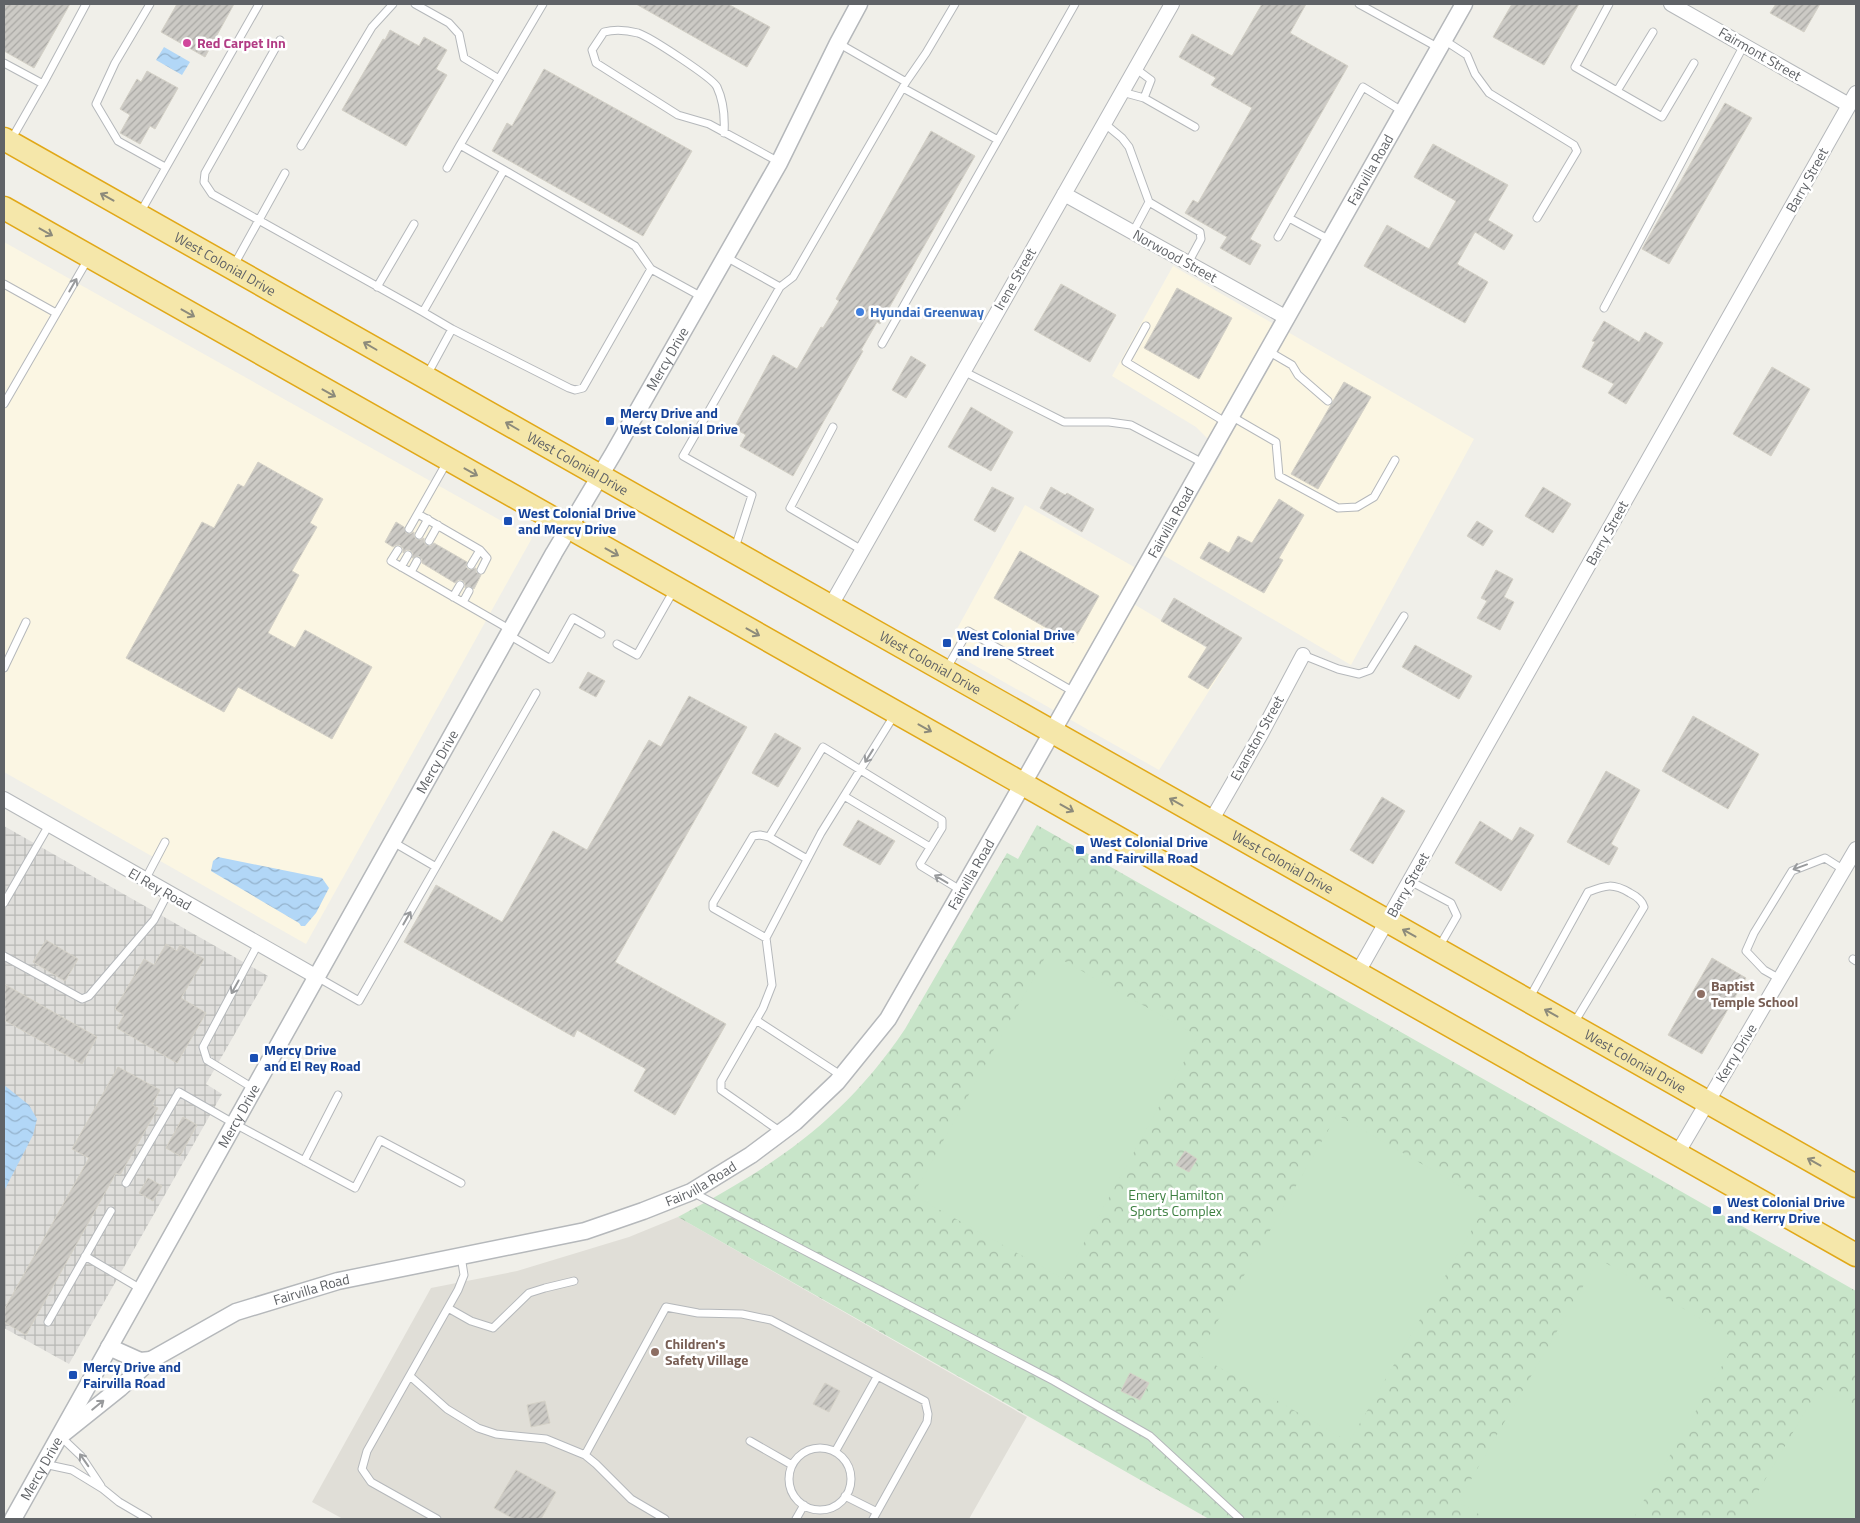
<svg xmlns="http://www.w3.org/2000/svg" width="1860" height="1523" font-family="'Titillium Web',sans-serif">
<defs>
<pattern id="industrial-grid" width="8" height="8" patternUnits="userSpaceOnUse" patternTransform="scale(1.25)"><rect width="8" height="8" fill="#dfdedb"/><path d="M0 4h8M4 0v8" fill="none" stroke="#b8b8b5"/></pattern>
<pattern id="park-crowns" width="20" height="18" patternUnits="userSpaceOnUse" patternTransform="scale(1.25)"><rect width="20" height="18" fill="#c8e5c9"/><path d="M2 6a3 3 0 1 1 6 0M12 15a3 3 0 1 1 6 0" fill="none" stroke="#a6bda7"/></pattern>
<pattern id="water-waves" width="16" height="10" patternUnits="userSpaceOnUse" patternTransform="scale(1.25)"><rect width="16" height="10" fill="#b2d7f7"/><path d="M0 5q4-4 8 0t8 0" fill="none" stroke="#94b2cc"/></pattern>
<pattern id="building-hatch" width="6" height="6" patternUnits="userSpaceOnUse" patternTransform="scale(1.25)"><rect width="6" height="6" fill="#cccac5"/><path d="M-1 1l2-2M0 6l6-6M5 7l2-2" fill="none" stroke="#a9a8a4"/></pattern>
</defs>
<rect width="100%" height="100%" fill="#f0efe9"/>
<path fill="#fbf6e3" d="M4,242L532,538L306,944L4,772Z
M1173,266L1474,439L1351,665L1163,555L1222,453L1196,427L1112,376Z
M1025,505L1136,568L1120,596L1198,642L1226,664L1159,770L946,649Z"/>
<path fill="url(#industrial-grid)" d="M4,826L268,976L206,1084L222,1094L69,1364L4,1328Z"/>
<path fill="#e0ded7" d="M678,1217L1027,1417L969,1519H343L312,1502L431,1288L517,1271L629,1237Z"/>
<path fill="url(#park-crowns)" d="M1037,825L1856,1291V1519H1209L678,1217C773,1167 844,1120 905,1029L1007,853L1018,859Z"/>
<path fill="#c8e5c9" d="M1048,952L1198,1036L1064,1279L913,1195Z
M1337,1115L1488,1202L1349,1442L1198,1355Z
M1599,1259L1737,1340L1633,1519H1487L1458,1502Z
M1819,1388L1856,1410V1519H1742Z"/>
<path fill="url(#water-waves)" d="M164,47L190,62L182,75L156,60Z
M218,857L322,878L329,888L316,913L305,926H301L299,923L211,871L213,861Z
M4,1085L29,1105L37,1119L33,1135L4,1191Z"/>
<path fill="url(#building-hatch)" stroke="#d4d1c7" d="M4,4H70L34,68L4,51Z
M177,4H234L205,57L161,32Z
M636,4H728L770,27L747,67Z
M1262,4H1306L1290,33L1348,66L1250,239L1261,245L1250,265L1220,248L1227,237L1185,213L1193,200L1198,203L1252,108L1211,85L1216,78L1179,57L1192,34L1232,56Z
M1512,4H1579L1544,65L1493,37Z
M1776,4H1820L1804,32L1770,13Z
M390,30L419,46L424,37L447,50L436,69L447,75L406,146L342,110L383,39L385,40Z
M544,69L692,151L643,236L492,151L507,123L512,126Z
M147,71L178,88L155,129L150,126L140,144L120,133L130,115L120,109L137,79L141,82Z
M1725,103L1752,118L1669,264L1642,249Z
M931,131L975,156L880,324L877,322L861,350L863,351L793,476L740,446L746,435L734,428L773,355L797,369L821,327L823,328L839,301L836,299Z
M1433,144L1508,185L1488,220L1513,235L1504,250L1475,232L1457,264L1488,282L1465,323L1364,266L1387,225L1429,249L1456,201L1414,177Z
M1061,284L1116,315L1090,362L1034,330Z
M1177,288L1232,318L1199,379L1144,348Z
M1604,321L1639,342L1645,332L1663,343L1626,404L1608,393L1614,384L1582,367L1595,342L1592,341Z
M911,356L926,365L906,398L892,390Z
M1772,367L1810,389L1771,456L1733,434Z
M1344,382L1371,397L1318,489L1291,474Z
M971,407L1013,432L991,471L948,447Z
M258,462L323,499L310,523L317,527L292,571L299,575L268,633L295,648L305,630L372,667L332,739L238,687L224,712L126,658L202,522L214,528L238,484L244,487Z
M992,487L1014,498L995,532L974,520Z
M1051,487L1065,495L1067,493L1094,509L1082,532L1040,508Z
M1543,487L1571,504L1553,533L1525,516Z
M1279,499L1304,515L1279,558L1283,560L1264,593L1200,558L1209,542L1229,553L1238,536L1252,543Z
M1477,521L1493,531L1483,546L1467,536Z
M396,522L404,527L406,533L410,534L414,532V536L416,539L420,540L424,538V542L426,545L430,546L434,543L467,562L466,567L469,570L476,568V572L481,575L474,589L469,586L465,588V583L462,580H458L455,583L422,563V559L419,556L412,558L413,553L410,550H406L403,553V548L400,545H396L393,547L385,542Z
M1020,551L1099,596L1073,643L994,598Z
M1496,570L1513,579L1504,597L1514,602L1500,630L1477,618L1487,601L1481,598Z
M1174,598L1242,638L1208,689L1188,677L1207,647L1161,621Z
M1415,645L1472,676L1459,699L1402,667Z
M588,672L605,681L596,697L579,688Z
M689,696L747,727L615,962L726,1024L675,1115L634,1091L646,1069L577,1030L574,1037L404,942L436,885L502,922L553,831L587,850L649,740L661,747Z
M1693,716L1759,754L1728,809L1662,771Z
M775,733L801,748L778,787L752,773Z
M1606,771L1640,790L1611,844L1618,848L1609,865L1567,842Z
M1382,797L1405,811L1373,864L1350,850Z
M858,820L895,841L880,865L843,845Z
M1480,821L1512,841L1520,827L1534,835L1501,891L1455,863Z
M46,940L78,959L65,981L33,962Z
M166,944L177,951L180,945L204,959L181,998L206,1013L177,1063L117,1028L124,1015L115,1009L144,959L154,965Z
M1712,958L1746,978L1702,1054L1668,1035Z
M4,984L97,1037L82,1064L4,1020Z
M118,1067L160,1090L152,1105L158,1108L120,1175L116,1173L26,1335L4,1322V1310L89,1158L72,1149Z
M183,1117L197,1125L180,1156L166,1148Z
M1185,1151L1197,1159L1189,1172L1176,1165Z
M148,1178L162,1186L153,1201L139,1193Z
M1130,1373L1149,1383L1140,1400L1121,1391Z
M825,1383L840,1391L829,1412L813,1404Z
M545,1401L550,1423L531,1427L527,1405Z
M516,1470L556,1492L541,1519H514L494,1508Z"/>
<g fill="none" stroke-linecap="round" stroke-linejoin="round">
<defs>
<path id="service" d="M150,4L115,63L96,104L118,141L165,167
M415,4L449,23L459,34L464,58L499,79
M1359,4L1439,48
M1609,4L1575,67L1662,117L1694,63
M280,40L205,173L204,182L212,194L423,312L504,170L635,246L651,269L702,297
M1444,40L1467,55L1475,74L1489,93L1574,145L1577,151L1537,218
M838,43L906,82
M4,63L43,84L11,140
M1135,68L1151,80L1144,98
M43,84L86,4
M1617,91L1653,32
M1122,92L1144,98L1195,127
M1104,123L1122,138L1129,147L1149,202
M724,133C725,117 724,102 717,87C713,78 650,37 638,33C626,30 616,29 604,32L592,50L596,63L678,115L709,124L779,162
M998,140L1075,4
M301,146L372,27L393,4
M447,168L460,145
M504,170L460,145L543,4
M140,213L259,4
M1289,218L1330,240
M1133,232L1149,202L1200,232L1201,239L1188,263
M1278,237L1363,87L1402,111
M726,257L780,287L683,456L752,495L735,548
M234,265L285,173
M4,284L56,313
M377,287L414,224
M780,287L793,277L906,82L926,53L955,4
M1604,308L1744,45
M423,312L452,329
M1146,326L1126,362L1227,423
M882,344L998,140L903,88
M1268,351L1292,365L1298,375L1328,401
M963,371L1064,422H1109L1131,425L1203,463
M427,375L452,329L569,388L575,390L583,388L651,269
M4,404L88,259
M1231,416L1276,442L1279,476L1338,508L1357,507L1374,497L1395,460
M833,427L790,508L862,550
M418,514L480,550L487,558L481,570
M409,529L447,462
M419,535L428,519
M429,541L438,525
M398,550L391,561L511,630
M471,565L480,550
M401,567L408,555
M411,572L417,561
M453,597L460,585
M463,602L469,591
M509,635L550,659L573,618L601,634
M617,644L637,655L674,590
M1303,655L1338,669L1359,674L1370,670L1404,616
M4,668L26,622
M947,668L968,631L1074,692
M844,796L930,847
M393,842L436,867
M807,859L769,837L823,747L942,820V828L920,864L921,866L962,891
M145,880L165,842
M1410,881L1451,903L1457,916L1439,947
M4,903L49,825
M766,938L713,908V903L753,836L760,835L769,837
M4,956L82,999L89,996L154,920L168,893
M1853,959L1856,961
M317,977L359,1001L536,693
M1780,979L1764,970L1746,951L1754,933L1792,871L1825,858L1844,870
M1530,997L1588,892C1606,885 1613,883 1630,893C1636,896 1642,900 1644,907L1574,1023
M756,1020L842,1076
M253,1088L207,1060L203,1047L258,944
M781,1132L721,1090V1081L763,1008L772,985L766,938L821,833L895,714
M304,1161L338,1095
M126,1183L179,1092L235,1124L355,1188L380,1140L461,1183
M692,1192L1054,1381L1150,1436L1240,1519
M85,1256L141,1289
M448,1308L471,1321L493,1328L529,1293L545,1288L574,1281
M48,1322L111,1211
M410,1376L447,1409L478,1428L496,1434L546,1439L585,1455L596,1464L631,1499L665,1519
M60,1436L81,1456L101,1486
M750,1441L792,1465
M789 1479a31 31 0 1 1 62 0a31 31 0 1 1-62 0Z
M835,1452L877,1377
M585,1455L666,1307L698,1313L742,1314L771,1320L925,1401L928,1414L927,1422L873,1519
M44,1464L72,1470L103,1489L119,1502L148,1519
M845,1496L877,1512
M437,1519L371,1482L362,1469L367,1451L458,1290L464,1275L461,1256
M796,1519L804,1505"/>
<path id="minor" d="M1671,4L1849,105
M1064,194L1287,318
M830,607L1172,4
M4,799L317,977
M1211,821L1261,734L1303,655
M1358,972L1856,93
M1677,1154L1856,849"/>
<g id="tertiary">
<path d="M109,1347L140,1361L151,1360"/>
<path id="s1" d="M60,1436L120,1388L151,1360L236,1312L338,1281L585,1231L643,1211L691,1192L751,1155L795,1122L837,1082L888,1019L1008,810L1464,4"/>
<path id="s2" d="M13,1519L554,553L613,454L779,163L838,43L859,4"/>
</g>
<g id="trunk">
<path id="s3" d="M4,139L1856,1186"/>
<path d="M4,208L1856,1255"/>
</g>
</defs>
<use href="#service" stroke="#b5b8bb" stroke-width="9"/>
<use href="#minor" stroke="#b5b8bb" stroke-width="16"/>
<use href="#tertiary" stroke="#b5b8bb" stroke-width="19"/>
<use href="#trunk" stroke="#e1a818" stroke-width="25"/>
<use href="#service" stroke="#fff" stroke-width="7"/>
<use href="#minor" stroke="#fff" stroke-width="14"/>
<use href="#tertiary" stroke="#fff" stroke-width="16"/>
<use href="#trunk" stroke="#f5e7aa" stroke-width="22"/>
</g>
<defs><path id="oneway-shaft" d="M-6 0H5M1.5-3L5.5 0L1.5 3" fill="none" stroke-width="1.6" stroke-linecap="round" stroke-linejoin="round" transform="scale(1.25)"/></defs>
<g stroke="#8d8b7b">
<use href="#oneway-shaft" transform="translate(107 197) rotate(-151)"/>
<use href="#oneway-shaft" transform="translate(46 232) rotate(29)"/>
<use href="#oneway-shaft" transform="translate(188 313) rotate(29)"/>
<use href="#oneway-shaft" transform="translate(370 346) rotate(-150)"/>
<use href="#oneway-shaft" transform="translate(329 393) rotate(29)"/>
<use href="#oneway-shaft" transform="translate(512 426) rotate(-150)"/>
<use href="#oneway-shaft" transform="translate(471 472) rotate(29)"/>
<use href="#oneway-shaft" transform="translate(612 552) rotate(29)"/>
<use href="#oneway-shaft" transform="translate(753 632) rotate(29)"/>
<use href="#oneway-shaft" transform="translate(925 728) rotate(29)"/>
<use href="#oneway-shaft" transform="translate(1176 802) rotate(-151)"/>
<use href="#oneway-shaft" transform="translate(1067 808) rotate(29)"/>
<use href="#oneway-shaft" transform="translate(1409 933) rotate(-151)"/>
<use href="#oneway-shaft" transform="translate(1551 1013) rotate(-151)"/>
<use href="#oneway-shaft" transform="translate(1814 1162) rotate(-151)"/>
</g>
<g stroke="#989a9c">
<use href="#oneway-shaft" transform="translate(73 285) rotate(-60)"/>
<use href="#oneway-shaft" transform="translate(869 756) rotate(122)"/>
<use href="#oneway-shaft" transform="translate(1800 867) rotate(160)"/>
<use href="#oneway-shaft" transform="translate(941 879) rotate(-149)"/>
<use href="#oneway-shaft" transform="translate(407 918) rotate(-60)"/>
<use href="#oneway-shaft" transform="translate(235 987) rotate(119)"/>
<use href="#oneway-shaft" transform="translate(98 1405) rotate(-39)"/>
<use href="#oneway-shaft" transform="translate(84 1460) rotate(-125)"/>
</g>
<circle fill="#d1479c" stroke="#fff" stroke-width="2" cx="187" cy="43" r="5"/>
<circle fill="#3f7fe0" stroke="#fff" stroke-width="2" cx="860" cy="312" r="5"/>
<g fill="#1a4fb4" stroke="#fff" stroke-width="2">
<rect x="605" y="416" width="10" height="10" rx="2.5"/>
<rect x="503" y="516" width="10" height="10" rx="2.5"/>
<rect x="942" y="638" width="10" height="10" rx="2.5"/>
<rect x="1075" y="845" width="10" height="10" rx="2.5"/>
<rect x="249" y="1053" width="10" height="10" rx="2.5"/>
<rect x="1712" y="1205" width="10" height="10" rx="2.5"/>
<rect x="68" y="1370" width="10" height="10" rx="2.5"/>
</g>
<g fill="#8d6e63" stroke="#fff" stroke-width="2">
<circle cx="1701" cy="994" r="5"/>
<circle cx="655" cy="1352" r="5"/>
</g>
<g text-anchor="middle" stroke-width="5" stroke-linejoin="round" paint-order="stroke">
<g font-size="14" font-weight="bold" fill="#b23c85" stroke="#fff" text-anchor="start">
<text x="197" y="48">Red Carpet Inn</text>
</g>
<g font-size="14" fill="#606367" stroke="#fff">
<text transform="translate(1760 54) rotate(30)" y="5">Fairmont Street</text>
<text dy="5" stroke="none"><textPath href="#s1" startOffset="1929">Fairvilla Road</textPath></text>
<text transform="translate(1807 180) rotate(-61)" y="5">Barry Street</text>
<text transform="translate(1175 256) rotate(29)" y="5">Norwood Street</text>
<text dy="5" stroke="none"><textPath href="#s3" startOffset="254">West Colonial Drive</textPath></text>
<text transform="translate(1015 279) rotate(-60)" y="5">Irene Street</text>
<text dy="5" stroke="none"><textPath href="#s2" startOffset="1332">Mercy Drive</textPath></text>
<text dy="5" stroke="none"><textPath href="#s3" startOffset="659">West Colonial Drive</textPath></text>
<text dy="5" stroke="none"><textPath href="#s1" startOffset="1524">Fairvilla Road</textPath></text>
<text transform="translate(1607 533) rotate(-61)" y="5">Barry Street</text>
<text dy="5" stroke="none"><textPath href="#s3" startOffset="1064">West Colonial Drive</textPath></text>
<text transform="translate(1257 738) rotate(-61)" y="5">Evanston Street</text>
<text dy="5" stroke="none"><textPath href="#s2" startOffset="868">Mercy Drive</textPath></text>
<text dy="5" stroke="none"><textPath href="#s3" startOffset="1469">West Colonial Drive</textPath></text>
<text dy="5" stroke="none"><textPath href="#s1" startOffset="1119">Fairvilla Road</textPath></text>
<text transform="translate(1408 885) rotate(-61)" y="5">Barry Street</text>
<text transform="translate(160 889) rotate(30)" y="5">El Rey Road</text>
<text transform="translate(1736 1053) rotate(-59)" y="5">Kerry Drive</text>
<text dy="5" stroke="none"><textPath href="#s3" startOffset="1874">West Colonial Drive</textPath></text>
<text dy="5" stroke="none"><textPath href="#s2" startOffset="462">Mercy Drive</textPath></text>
<text dy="5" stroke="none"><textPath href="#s1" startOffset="700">Fairvilla Road</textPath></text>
<text dy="5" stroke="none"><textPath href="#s1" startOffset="295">Fairvilla Road</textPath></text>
<text dy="5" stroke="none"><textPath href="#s2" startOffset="58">Mercy Drive</textPath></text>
</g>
<g font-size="14" font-weight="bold" fill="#366cbe" stroke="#fff" text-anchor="start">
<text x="870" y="317">Hyundai Greenway</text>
</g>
<g font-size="14" font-weight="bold" fill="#164399" stroke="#fff" text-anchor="start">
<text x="620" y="418">Mercy Drive and<tspan x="620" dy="16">West Colonial Drive</tspan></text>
<text x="518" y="518">West Colonial Drive<tspan x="518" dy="16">and Mercy Drive</tspan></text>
<text x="957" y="640">West Colonial Drive<tspan x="957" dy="16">and Irene Street</tspan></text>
<text x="1090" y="847">West Colonial Drive<tspan x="1090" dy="16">and Fairvilla Road</tspan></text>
<text x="264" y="1055">Mercy Drive<tspan x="264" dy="16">and El Rey Road</tspan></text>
<text x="1727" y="1207">West Colonial Drive<tspan x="1727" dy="16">and Kerry Drive</tspan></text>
<text x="83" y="1372">Mercy Drive and<tspan x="83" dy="16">Fairvilla Road</tspan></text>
</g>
<g font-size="14" font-weight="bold" fill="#785e54" stroke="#fff" text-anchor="start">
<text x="1711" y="991">Baptist<tspan x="1711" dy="16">Temple School</tspan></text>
<text x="665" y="1349">Children's<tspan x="665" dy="16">Safety Village</tspan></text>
</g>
<g font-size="14" fill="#3e8042" stroke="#fff">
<text x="1176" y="1200">Emery Hamilton<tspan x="1176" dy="16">Sports Complex</tspan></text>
</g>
</g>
<rect width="1860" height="1523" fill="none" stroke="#606367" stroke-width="10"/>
</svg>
